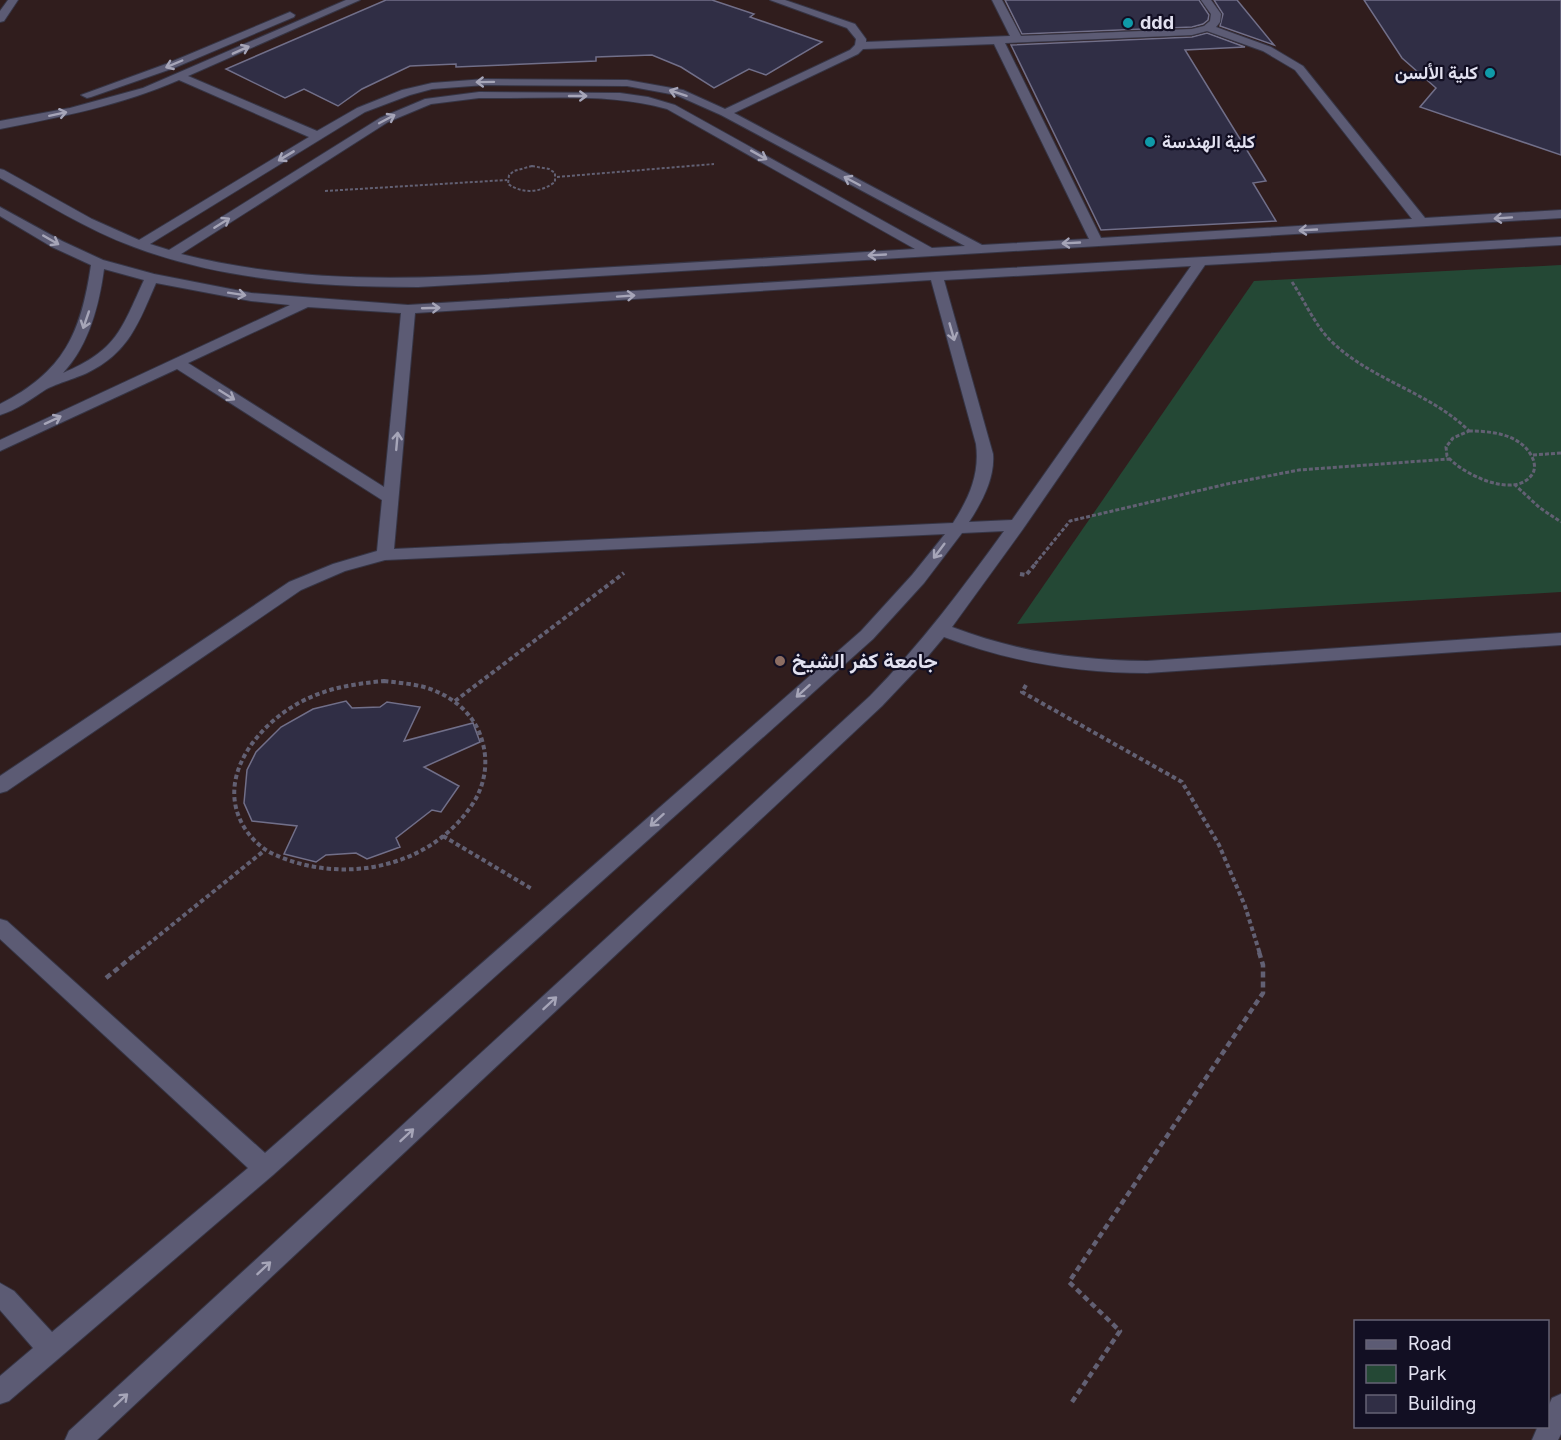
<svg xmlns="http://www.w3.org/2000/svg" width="1561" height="1440" font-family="Inter,Vazirmatn,sans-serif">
<rect width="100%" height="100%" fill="#1b182d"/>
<path fill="#301d1d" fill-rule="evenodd" d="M0,0H1561V1440H0ZM1356,1322H1548V1426H1356Z"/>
<path fill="#244835" d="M1561,265V592L1017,624L1254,281Z"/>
<path fill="#302e45" stroke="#716f89" stroke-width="1.5" d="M386,0H712L754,14L750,17L822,42L766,75L749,69L714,88L681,67L652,55L596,57V61L456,67V64L410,66L362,89L338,106L304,89L285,98L226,69Z
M1005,0H1199L1209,15L1208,20L1203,24L1192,27L1022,34Z
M1214,0H1237L1274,45L1220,26L1223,14Z
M1364,0H1561V155L1420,107L1436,88L1402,58Z
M1207,33L1245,47L1185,50L1266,181L1253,183L1276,221L1101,230L1011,45L1192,37Z
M346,701L352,708L380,707L387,702L420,707L404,741L473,723L480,742L424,767L459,786L441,812L432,810L396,838L400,847L367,859L356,853L326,855L316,862L284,854L297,826L252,821L244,803L247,770L256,752L281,727L313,709Z"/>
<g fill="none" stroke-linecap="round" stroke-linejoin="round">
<defs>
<path id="minor" d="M8,0H18L4,21L0,22V11Z
M346,0H360L188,76L317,131L357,108L402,90L432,83L485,79L627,80L683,90L725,109L850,50L855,45L856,39L847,28L770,0H785L855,24L866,39V42L1010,36L992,0H1002L1021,36L1192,29L1204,26L1210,21L1211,14L1201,0H1211L1221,14L1220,22L1216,27L1271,47L1303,66L1425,218L1561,210V218L418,287C322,287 225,281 134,247C87,230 44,202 0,178V169L4,170L92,219L139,240L309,137L179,80C122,105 61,117 0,129V121L70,108L143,88ZM1207,31L1263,51L1295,70L1412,219L1101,238L1005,43L1192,35ZM994,44L1089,239L982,245L734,113L858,54L863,49ZM485,85L627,86L676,95L721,115L965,246L932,248L675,105L648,97L620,93L479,92L425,99L380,118L169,250L150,244L365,112L410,95L432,89ZM479,98C540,99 609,92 667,109L915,249C803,256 691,263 579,269C441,278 316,288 181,254L388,122L431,104Z
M290,12L295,15L294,17L174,68L91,97L87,98L81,95L166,64Z
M0,207L62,241L103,260L154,274L251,293L408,305L936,272L1561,237V245L1205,265L1023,529L952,627C1018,652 1076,660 1147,661L1561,633V645L1147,673C1076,673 1011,662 944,637L918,668L882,706L97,1440H65L69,1431L870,696C920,645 962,589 1004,531L962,533L924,583L873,639L273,1175L9,1401L0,1404V1376L33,1348L0,1310V1283L14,1291L52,1332L248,1168L0,939V919L7,921L265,1153L861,631L912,575L945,534L385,560L345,571L301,590L7,791L0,793V776L289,582L333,564L377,551L382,500L177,369L0,451V440L290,305L251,301L156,283C139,322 129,353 87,373C76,378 53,385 45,390C31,399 17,410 0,415V404C64,372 81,333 91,265L52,247L0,216ZM1191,266L1012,520L969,522C982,502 995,478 993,454L944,280ZM104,269L144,280C121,330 117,350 63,373C89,345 99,306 104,269ZM931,280L976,444C980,474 969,498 953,523L394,549L415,313ZM308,307L401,313L384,487L188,363Z
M1561,1394V1434L1558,1440H1532L1538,1426H1548V1407L1552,1398Z"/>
</defs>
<use href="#minor" stroke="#363545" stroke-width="2"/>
<path stroke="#626073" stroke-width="2" stroke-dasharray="3 2" stroke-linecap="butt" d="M532,166L549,169L555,173V182C540,193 523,194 508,184L509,175L514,171Z
M557,177L714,164
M325,191L507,180"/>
<path stroke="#626073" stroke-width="3" stroke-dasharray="4 2" stroke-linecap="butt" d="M1292,282C1304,300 1315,325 1330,340C1370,380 1430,392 1469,431
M1469,431C1491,431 1519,434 1531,455C1534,460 1536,467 1533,473C1516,501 1462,474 1447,456L1446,447L1453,438Z
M1533,455L1561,453
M1514,484L1540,508L1561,522
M1035,564L1070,521L1227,484L1299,470L1449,459"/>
<path stroke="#626073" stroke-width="4" stroke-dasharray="4.5 3" stroke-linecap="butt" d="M1020,574L1026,575L1037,562
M384,681C400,683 418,684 433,690C458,700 477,718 483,744C489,767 483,791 469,809C427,868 343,884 278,856C264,851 252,840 244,827C215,779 256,727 297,704C325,688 353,684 384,681Z
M1026,685L1022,692L1182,782L1219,845L1245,906L1260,954
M455,701L624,573
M443,836L532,889
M136,954L265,850"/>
<path stroke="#626073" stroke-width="4.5" stroke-dasharray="6 4" stroke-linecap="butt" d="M106,978L138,952
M1072,1402L1120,1331L1069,1282L1263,993V965L1259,952"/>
<use href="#minor" fill="#5c5b74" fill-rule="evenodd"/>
</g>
<defs><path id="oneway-shaft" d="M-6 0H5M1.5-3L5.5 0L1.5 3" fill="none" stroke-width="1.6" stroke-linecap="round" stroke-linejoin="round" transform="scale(1.5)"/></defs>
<g stroke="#a6a5b8">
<use href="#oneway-shaft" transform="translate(241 50) rotate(-24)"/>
<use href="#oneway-shaft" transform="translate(174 64) rotate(157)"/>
<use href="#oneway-shaft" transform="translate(485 82) rotate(179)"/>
<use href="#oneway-shaft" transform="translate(678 93) rotate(-162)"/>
<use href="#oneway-shaft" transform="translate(578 96)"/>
<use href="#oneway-shaft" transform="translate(58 114) rotate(-12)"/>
<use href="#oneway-shaft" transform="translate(387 119) rotate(-28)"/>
<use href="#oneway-shaft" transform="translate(759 155) rotate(29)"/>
<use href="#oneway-shaft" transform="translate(286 156) rotate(149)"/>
<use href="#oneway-shaft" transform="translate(852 181) rotate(-152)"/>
<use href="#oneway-shaft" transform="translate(1503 218) rotate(176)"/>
<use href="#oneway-shaft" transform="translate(222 223) rotate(-32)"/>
<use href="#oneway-shaft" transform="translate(1308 230) rotate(177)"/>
<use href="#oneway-shaft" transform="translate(51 240) rotate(30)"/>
<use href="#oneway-shaft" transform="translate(1071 243) rotate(177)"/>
<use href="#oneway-shaft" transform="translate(877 255) rotate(177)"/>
<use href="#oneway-shaft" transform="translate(237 294) rotate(9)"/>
<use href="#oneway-shaft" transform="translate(626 296) rotate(-4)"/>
<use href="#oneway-shaft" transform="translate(431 308) rotate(-2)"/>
<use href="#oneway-shaft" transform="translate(86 320) rotate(109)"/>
<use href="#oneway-shaft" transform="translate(952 332) rotate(74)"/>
<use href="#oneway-shaft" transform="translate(227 395) rotate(32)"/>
<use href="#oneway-shaft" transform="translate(53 420) rotate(-25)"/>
<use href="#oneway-shaft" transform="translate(397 441) rotate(-85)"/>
<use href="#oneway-shaft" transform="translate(939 551) rotate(127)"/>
<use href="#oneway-shaft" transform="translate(803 691) rotate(138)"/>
<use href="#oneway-shaft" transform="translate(657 820) rotate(138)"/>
<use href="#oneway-shaft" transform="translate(550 1003) rotate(-43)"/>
<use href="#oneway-shaft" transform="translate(407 1135) rotate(-43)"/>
<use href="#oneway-shaft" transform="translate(264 1268) rotate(-43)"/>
<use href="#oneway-shaft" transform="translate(121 1400) rotate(-43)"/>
</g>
<g fill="#0f9aa8" stroke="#120f23" stroke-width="2">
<circle cx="1128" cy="23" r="6"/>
<circle cx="1490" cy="73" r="6"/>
<circle cx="1150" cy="142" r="6"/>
</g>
<circle fill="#8d6e63" stroke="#120f23" stroke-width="2" cx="780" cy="661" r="6"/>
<g text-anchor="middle" stroke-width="4.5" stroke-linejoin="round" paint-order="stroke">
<g font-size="18" font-weight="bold" fill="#e2e1f0" stroke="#120f23" text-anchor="start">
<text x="1140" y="29">ddd</text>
<text x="1478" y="79" text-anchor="end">كلية الألسن</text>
<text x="1162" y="148">كلية الهندسة</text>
</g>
<g font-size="21" font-weight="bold" fill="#e2e1f0" stroke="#120f23" text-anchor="start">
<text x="792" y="668">جامعة كفر الشيخ</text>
</g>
</g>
<rect x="1354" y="1320" width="195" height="108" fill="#120f23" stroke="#656375" stroke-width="1.5"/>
<rect x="1366" y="1340" width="30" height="9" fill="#5c5b74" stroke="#656375" stroke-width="1.5"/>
<text x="1408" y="1350" font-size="18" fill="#e2e1f0">Road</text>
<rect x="1366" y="1365" width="30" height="18" fill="#244835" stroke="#656375" stroke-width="1.5"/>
<text x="1408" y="1380" font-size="18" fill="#e2e1f0">Park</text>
<rect x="1366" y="1395" width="30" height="18" fill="#302e45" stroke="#656375" stroke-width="1.5"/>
<text x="1408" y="1410" font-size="18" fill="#e2e1f0">Building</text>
</svg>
